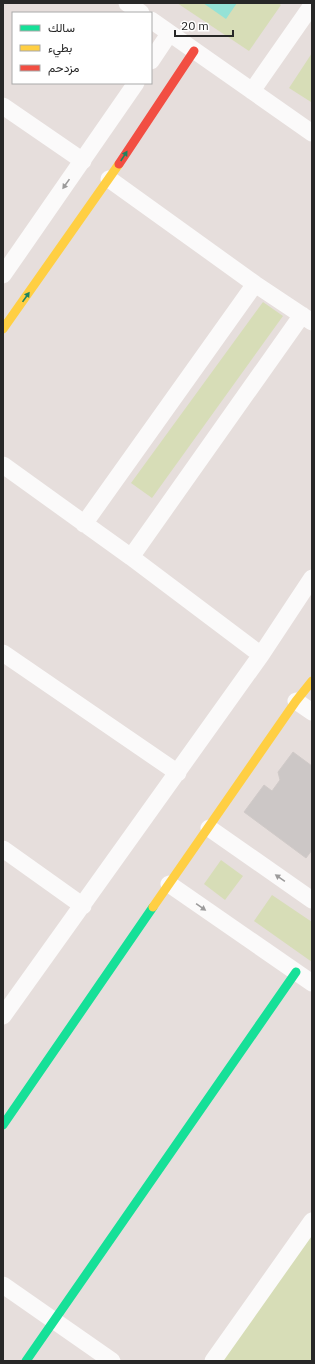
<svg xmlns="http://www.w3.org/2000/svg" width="315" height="1364" font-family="'IBM Plex Sans',Vazirmatn,sans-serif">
<rect width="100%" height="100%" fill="#e6dedc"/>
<path fill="#d7ddb7" d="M177,3H278L281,5L249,51Z
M312,53V100L311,102L289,88Z
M263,302L283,316L152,498L131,483Z
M221,860L243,876L225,900L204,884Z
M272,895L312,922V962L254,921Z
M312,1235V1361H219Z"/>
<path fill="#95e2d6" d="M203,3H237L226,19Z"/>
<path fill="#ccc7c6" stroke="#d0cac8" d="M293,752L312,766V850L306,858L244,812L264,785L272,791L280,780L278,772Z"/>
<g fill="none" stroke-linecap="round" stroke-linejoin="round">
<path stroke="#fbfafa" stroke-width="17" d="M127,3L141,13
M151,20L312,133
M151,61L169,34
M252,91L312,5
M3,106L83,161
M109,179L255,284L312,322
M3,275L136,83
M3,465L131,557L261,655
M84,524L255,284
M131,557L302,315
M3,653L178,773
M296,701L312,712
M209,828L312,900
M3,849L83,906
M169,884L312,983
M3,1016L261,655L312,578
M3,1285L112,1361
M213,1361L312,1221"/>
<path stroke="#16e098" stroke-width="9" d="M3,1125L153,907
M26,1361L296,972"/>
<path stroke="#ffcf43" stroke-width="9" d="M3,329L119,164
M153,907L296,701L312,681"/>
<path stroke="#f24e42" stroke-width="9" d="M119,164L194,51"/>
</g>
<defs><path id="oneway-solid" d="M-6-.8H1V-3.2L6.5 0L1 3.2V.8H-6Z"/></defs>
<g fill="#1e8460">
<use href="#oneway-solid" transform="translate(124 156) rotate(-57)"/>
<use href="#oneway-solid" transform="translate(26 297) rotate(-55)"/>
</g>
<g fill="#9c9b9b">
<use href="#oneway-solid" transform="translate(66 184) rotate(125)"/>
<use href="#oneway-solid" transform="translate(280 878) rotate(-145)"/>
<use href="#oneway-solid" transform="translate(201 907) rotate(35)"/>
</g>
<rect width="315" height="1364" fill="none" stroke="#272727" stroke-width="8"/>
<rect x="12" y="12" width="140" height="72" fill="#ffffff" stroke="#a9a9a9"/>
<rect x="20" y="25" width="20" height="6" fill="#16e098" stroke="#a9a9a9"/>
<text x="48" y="32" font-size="12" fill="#272727">سالك</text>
<rect x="20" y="45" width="20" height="6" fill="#ffcf43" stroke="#a9a9a9"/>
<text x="48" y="52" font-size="12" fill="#272727">بطيء</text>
<rect x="20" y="65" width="20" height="6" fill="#f24e42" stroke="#a9a9a9"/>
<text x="48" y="72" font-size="12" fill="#272727">مزدحم</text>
<path d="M175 30v6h58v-6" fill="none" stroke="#272727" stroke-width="2"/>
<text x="181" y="30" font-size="12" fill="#272727" stroke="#ffffff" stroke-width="3" paint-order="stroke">20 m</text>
</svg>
